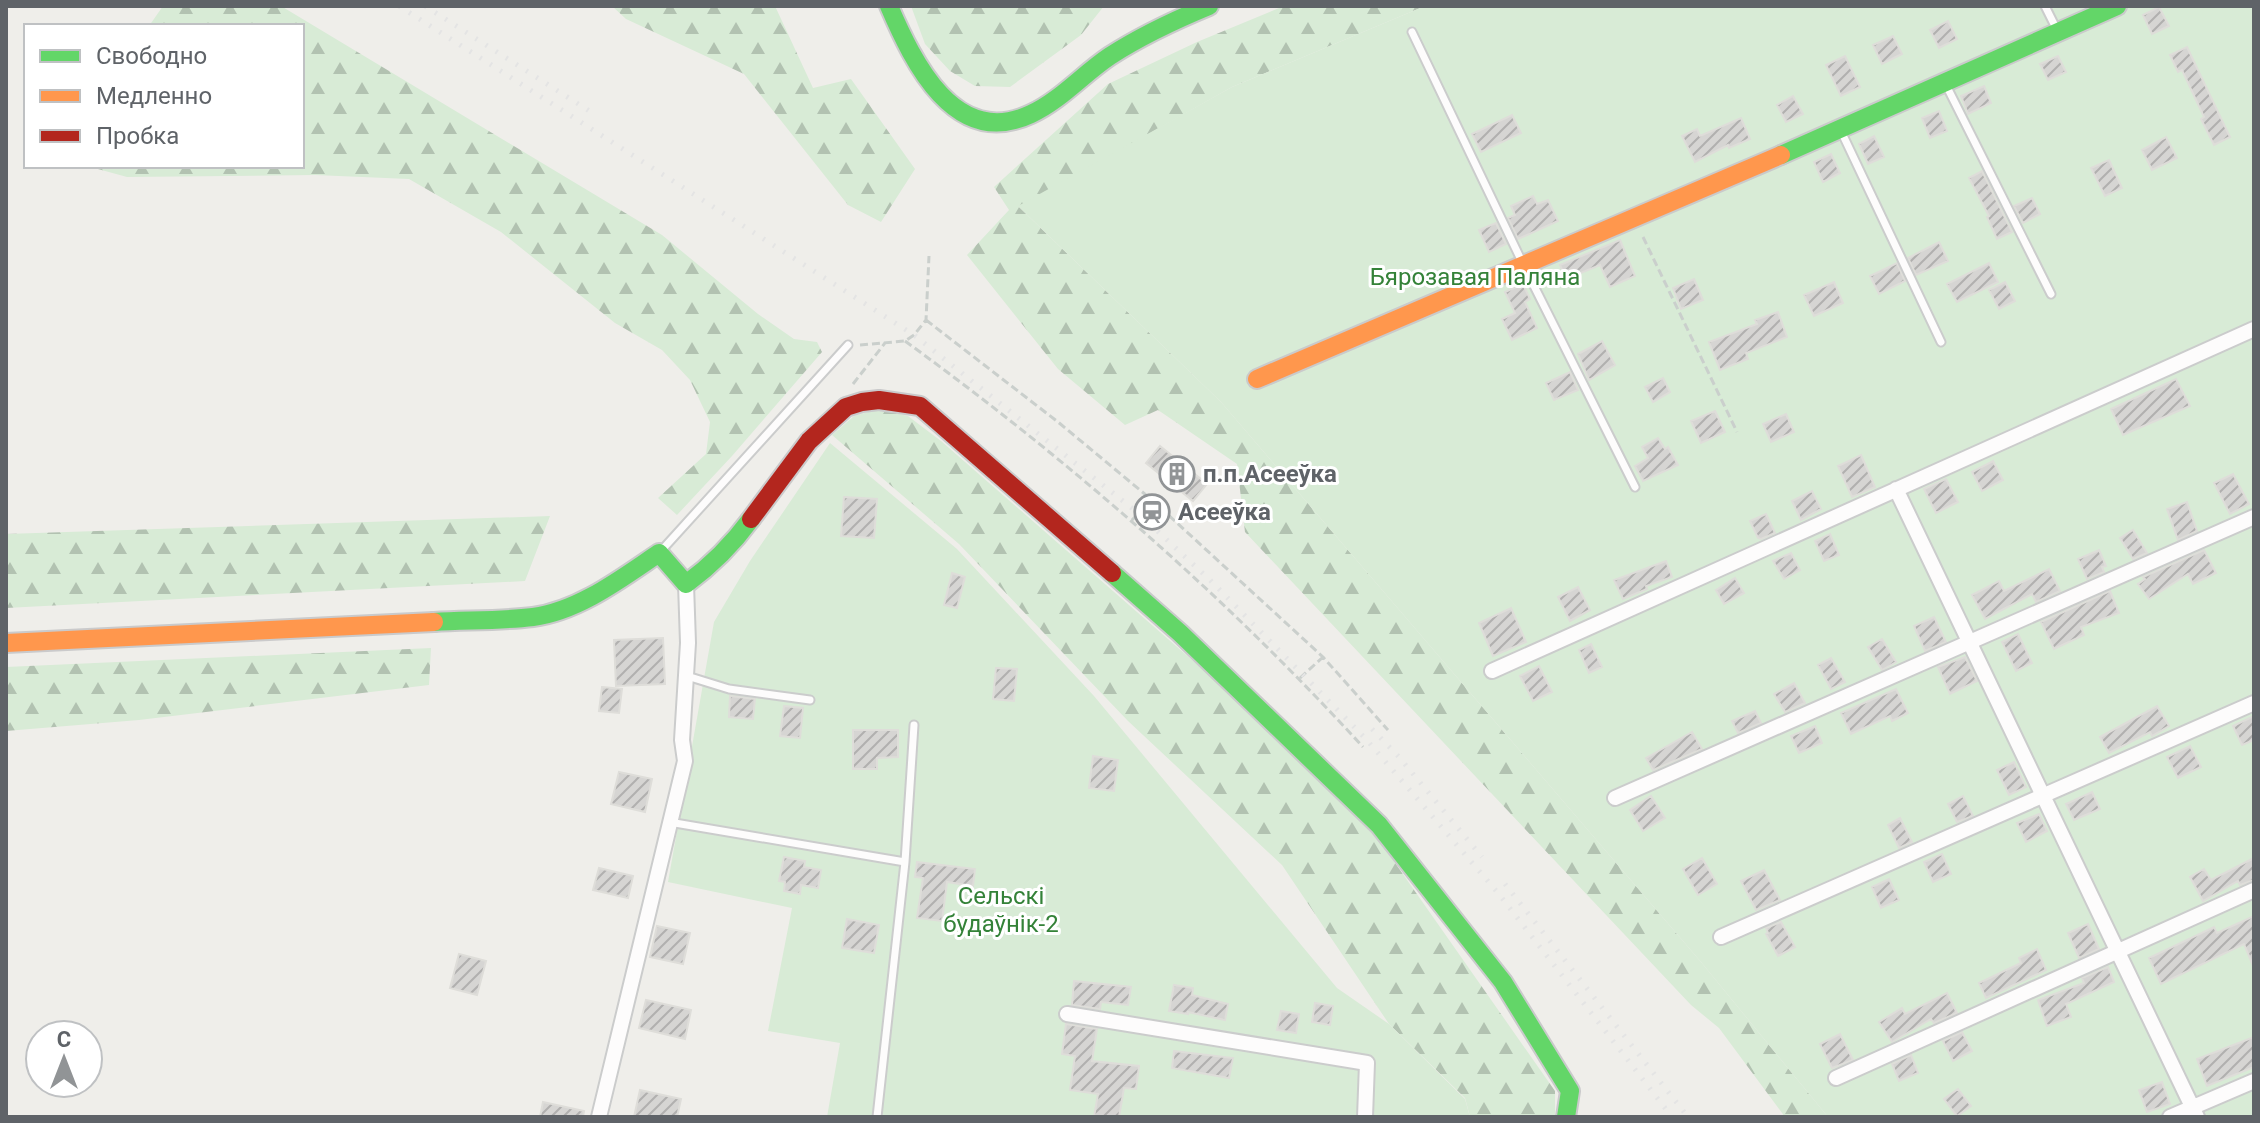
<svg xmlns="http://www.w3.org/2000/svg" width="2260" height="1123" font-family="Roboto,sans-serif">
<defs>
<pattern id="forest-firs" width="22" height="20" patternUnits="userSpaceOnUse" patternTransform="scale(2)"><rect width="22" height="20" fill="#d8ebd6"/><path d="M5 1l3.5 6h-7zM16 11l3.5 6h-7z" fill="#b2c2b1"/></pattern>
<pattern id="building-hatch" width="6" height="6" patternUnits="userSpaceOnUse" patternTransform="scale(2)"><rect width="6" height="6" fill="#d6d5d3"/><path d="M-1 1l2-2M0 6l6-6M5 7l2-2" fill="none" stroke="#b1b0af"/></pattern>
</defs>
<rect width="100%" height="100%" fill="#efeeea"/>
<path fill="url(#forest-firs)" d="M163,6H281L662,235L758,314L794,339L817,342L822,352L732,456L677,515L658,498L706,454L710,422L690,380L662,350L615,323L501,232L409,179L315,175L127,177L87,166H302V26H149Z
M612,6H775L813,88L851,79L915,169L881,222L848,205L744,74L626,19Z
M911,6H1104L1081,35L1010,87L975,86L950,71L925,44Z
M1284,6H1425L1232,87L1019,207L1221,402L1701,962L1828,1117H1785L1719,1028L1691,1005L1245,532L1237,464L1158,410L1125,425L1058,369L967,255L1009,210L994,187L1108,84L1197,42Z
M879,409L908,416L941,441L1223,687L1379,840L1555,1091V1117H1470L1465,1098L1389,1024L1282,865L1128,721L959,544L832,435L854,416Z
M550,516L525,581L6,608V534Z
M431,648L429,685L139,720L6,731V667Z"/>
<path fill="#d8ebd6" d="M1425,6H2254V1117H1828L1701,962L1221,402L1018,206L1232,87Z
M830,443L957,549L1094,696L1337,988L1389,1024L1465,1099L1470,1117H827L840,1043L768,1031L792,908L668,882L714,622L750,561Z"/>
<path fill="url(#building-hatch)" stroke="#deddd9" stroke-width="2" d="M2159,7L2169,26L2152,34L2143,15Z
M1948,21L1957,39L1939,48L1930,30Z
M1893,36L1902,54L1882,64L1873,45Z
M2187,47L2230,137L2214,145L2201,119L2204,117L2182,70L2178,72L2170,55Z
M1845,56L1860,87L1841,96L1826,65Z
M2058,56L2066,72L2048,80L2040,64Z
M1984,86L1991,103L1968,114L1961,96Z
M1793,96L1803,114L1786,122L1777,105Z
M1939,111L1947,131L1930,138L1922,118Z
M1512,115L1521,133L1481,152L1472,134Z
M1741,118L1750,139L1729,148L1728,145L1695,162L1682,136L1697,129L1700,136Z
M1874,136L1884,157L1868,164L1859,144Z
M2166,137L2177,158L2152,170L2142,150Z
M1831,154L1840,173L1823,182L1814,162Z
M2109,160L2122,188L2105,196L2091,168Z
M1982,171L2012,232L1997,239L1987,217L1989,216L1969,178Z
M1533,196L1537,204L1548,200L1558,221L1518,239L1508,218L1515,215L1511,206Z
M2032,198L2040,214L2023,223L2014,206Z
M1496,223L1506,244L1489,252L1479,230Z
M1620,240L1635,276L1610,287L1600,265L1566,279L1560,265Z
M1939,242L1948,261L1916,275L1908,258Z
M1897,263L1905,281L1879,294L1870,276Z
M1989,263L1998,282L1957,302L1947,284Z
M1694,279L1703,300L1681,309L1673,288Z
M1834,282L1843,303L1814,316L1804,295Z
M2005,282L2015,301L1999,309L1989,290Z
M1523,284L1530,299L1525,302L1537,328L1512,340L1502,319L1515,313L1505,292Z
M1778,312L1787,337L1746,353L1748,359L1720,370L1709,342L1757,324L1755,320Z
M1602,341L1615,365L1589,380L1578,354Z
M1570,372L1578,390L1554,400L1546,383Z
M1663,378L1670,392L1653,402L1645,387Z
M2176,379L2190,406L2123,435L2111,409Z
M1715,411L1725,432L1701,443L1691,421Z
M1786,414L1794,432L1771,442L1763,424Z
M1658,438L1665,449L1668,447L1678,465L1643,481L1635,466L1648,458L1642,447Z
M1160,446L1207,484L1193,501L1146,463Z
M1861,455L1875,487L1852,497L1838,466Z
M1993,461L2003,480L1982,491L1972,472Z
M2233,474L2249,504L2230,514L2214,483Z
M1946,479L1958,502L1936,513L1924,489Z
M1812,491L1821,509L1801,520L1792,501Z
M844,497L877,499L874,538L841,536Z
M2187,502L2197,531L2178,540L2167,509Z
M1766,514L1775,533L1761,539L1758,538L1750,521Z
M2133,530L2147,553L2133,559L2120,538Z
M1830,534L1839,555L1824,561L1815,541Z
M2099,550L2106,566L2102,567L2104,572L2087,579L2078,559Z
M2204,550L2216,573L2193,584L2188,574L2149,599L2138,584L2145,579L2143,577Z
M1791,553L1800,570L1784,579L1773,561Z
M1666,561L1672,577L1646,586L1647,589L1623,599L1614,580Z
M2049,569L2060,591L2036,602L2032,594L1985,619L1972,595L1999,581L2004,591Z
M952,573L965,577L957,608L944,605Z
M1735,578L1744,593L1724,604L1716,590Z
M1578,587L1590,610L1570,621L1558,597Z
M2110,591L2119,613L2081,627L2084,635L2054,649L2041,622Z
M1511,608L1526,642L1493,656L1479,623Z
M1934,617L1946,642L1925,651L1914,626Z
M2018,634L2032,663L2016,671L2002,642Z
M663,638L665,684L616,686L614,640Z
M1882,639L1896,662L1882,670L1868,647Z
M1591,644L1602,667L1589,673L1579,650Z
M1965,657L1977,681L1950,694L1938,667Z
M1831,658L1845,682L1831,689L1818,665Z
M1539,666L1552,692L1533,701L1520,676Z
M996,668L1017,669L1014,701L993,699Z
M1794,683L1805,703L1785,712L1774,694Z
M602,687L622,689L619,713L599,711Z
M1896,689L1908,713L1892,721L1890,716L1851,734L1841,713Z
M730,696L755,699L753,719L729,717Z
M784,706L803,708L800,738L780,736Z
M2157,706L2169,726L2152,736L2150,732L2109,753L2100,737Z
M1755,711L1761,723L1738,733L1732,721Z
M2254,716V740L2242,745L2233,726Z
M1815,726L1822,743L1799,753L1791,736Z
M853,730H898V757L877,758V769H853Z
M1692,732L1702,749L1653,770L1646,758Z
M2190,746L2201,767L2178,778L2167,757Z
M1093,756L1118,760L1114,791L1089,788Z
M2014,762L2026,787L2009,795L1997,770Z
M619,772L652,779L645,812L611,804Z
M2092,792L2100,809L2074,820L2066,804Z
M1651,796L1665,818L1643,831L1630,810Z
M1963,796L1973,816L1957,822L1948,804Z
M2039,814L2047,831L2026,842L2017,823Z
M1900,818L1912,842L1899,848L1888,825Z
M1942,854L1951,874L1933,882L1924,862Z
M784,857L805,861L804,867L821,870L818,888L801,885L800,894L784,891L785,882L779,881Z
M1702,858L1717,884L1698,895L1683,869Z
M2254,858V880L2240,885L2238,881L2203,901L2190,877L2204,869L2211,880Z
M917,862L975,869L973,886L947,882L942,921L917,918L923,878L915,877Z
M599,868L633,876L628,898L593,890Z
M1764,870L1780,900L1756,910L1741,881Z
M1889,879L1899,900L1881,908L1872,887Z
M2254,916V968L2244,944L2161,984L2149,958L2214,927L2217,933Z
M847,919L879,925L874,953L842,948Z
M1781,922L1795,947L1778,956L1766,934L1768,933L1766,928Z
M2088,924L2099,949L2079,958L2068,933Z
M657,926L690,933L683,964L650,957Z
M2037,949L2046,970L1986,998L1979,983L2021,963L2019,958Z
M459,954L486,961L477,995L450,988Z
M2108,967L2114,982L2066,1004L2071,1017L2047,1026L2038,1000L2084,983L2082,978Z
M1074,981L1131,987L1128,1005L1101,1002L1100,1009L1072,1005Z
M1174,985L1193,988L1192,995L1228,1004L1225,1020L1188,1012V1014L1169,1011Z
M1947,993L1957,1013L1934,1023L1931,1019L1892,1042L1879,1022L1902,1008L1905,1014Z
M646,1000L691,1010L685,1039L639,1028Z
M1315,1003L1333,1006L1330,1025L1312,1022Z
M1281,1011L1299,1014L1296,1033L1277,1030Z
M1066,1024L1097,1029L1092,1061L1139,1066L1136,1089L1124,1088L1119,1117H1094L1098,1094L1070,1090L1075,1056L1062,1054Z
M1962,1032L1972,1051L1953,1061L1943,1041Z
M1840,1034L1853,1060L1832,1068L1820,1044Z
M2254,1037V1067L2207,1086L2197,1059Z
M1174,1051L1233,1058L1229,1078L1172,1068Z
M1911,1055L1918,1073L1899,1081L1892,1064Z
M2162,1082L2170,1104L2147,1112L2139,1090Z
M1958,1089L1971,1106L1957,1116L1944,1099Z
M640,1090L681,1099L677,1117H634Z
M543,1102L584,1111L583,1117H540Z"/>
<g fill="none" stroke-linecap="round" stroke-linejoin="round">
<defs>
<path id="lane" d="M2045,6L2058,32
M1412,32L1524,266L1635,487
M1946,85L2051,294
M1841,131L1941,342
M661,551L848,345
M687,676L729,689L810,700
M669,822L905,862L914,725
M877,1117L905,862"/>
<path id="street" d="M1896,489L2197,1117
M1492,671L2254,329
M1615,798L2254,517
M1721,937L2254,703
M1067,1014L1367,1063L1365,1117
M1836,1078L2254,890
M599,1117L685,761L682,740L688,643L686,584
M2170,1117L2254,1081"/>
<path id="fast" d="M889,6C913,62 955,150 1031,114C1061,100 1083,74 1110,56C1141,36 1175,20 1209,6
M1781,155L2117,6
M1112,573L1180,633L1379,825L1503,982L1570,1091L1566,1117
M434,622C467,620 500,621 533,617C579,611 622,578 659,553L686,584C712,565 732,545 751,519"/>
<path id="slow" d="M1257,379L1781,155
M6,643L434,622"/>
<path id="jam" d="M751,519L809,441L846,407L862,402L879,400L920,406L1112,573"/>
</defs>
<use href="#lane" stroke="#cbcccc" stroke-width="11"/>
<use href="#street" stroke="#cbcccc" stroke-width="18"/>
<use href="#fast" stroke="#cacacb" stroke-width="22"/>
<use href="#slow" stroke="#cacacb" stroke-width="22"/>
<use href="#jam" stroke="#cacacb" stroke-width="22"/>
<path stroke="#cacfcc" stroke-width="3" stroke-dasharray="8 4" stroke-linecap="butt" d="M1643,237L1737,432
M926,320L1058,422L1152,500L1323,657L1388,730
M905,341C1070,461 1226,597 1363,747
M860,345L905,341L914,335L926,320L929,256
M853,384L885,343
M1132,520L1152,500
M1300,678L1323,657"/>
<use href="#lane" stroke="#fdfcfc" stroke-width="7"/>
<use href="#street" stroke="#fdfcfc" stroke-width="14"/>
<use href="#fast" stroke="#63d668" stroke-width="18"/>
<use href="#slow" stroke="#ff974d" stroke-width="18"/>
<use href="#jam" stroke="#b3261e" stroke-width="18"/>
<path stroke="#e4e4e4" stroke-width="5" stroke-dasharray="2 10" stroke-linecap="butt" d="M399,6L914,335L1138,513L1210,580L1366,739L1498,893L1672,1117
M425,6L594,114
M1372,729L1399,757L1482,857
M1505,884L1688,1117"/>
</g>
<defs>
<symbol id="building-ring" viewBox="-11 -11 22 22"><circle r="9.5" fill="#fff" stroke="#919496" stroke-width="1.5"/><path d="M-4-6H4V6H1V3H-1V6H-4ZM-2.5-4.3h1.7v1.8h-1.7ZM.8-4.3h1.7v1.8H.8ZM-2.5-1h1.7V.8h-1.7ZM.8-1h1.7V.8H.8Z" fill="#919496"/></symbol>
<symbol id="station-ring" viewBox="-11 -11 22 22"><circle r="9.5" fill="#fff" stroke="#919496" stroke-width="1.5"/><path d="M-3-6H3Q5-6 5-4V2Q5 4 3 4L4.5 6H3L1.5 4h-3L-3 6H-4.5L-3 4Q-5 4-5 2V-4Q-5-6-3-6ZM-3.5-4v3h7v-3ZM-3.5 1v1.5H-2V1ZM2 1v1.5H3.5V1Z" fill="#919496"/></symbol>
</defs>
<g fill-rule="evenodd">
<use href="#building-ring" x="1157" y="454" width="40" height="40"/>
<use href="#station-ring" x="1132" y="492" width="40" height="40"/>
</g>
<g text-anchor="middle" stroke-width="6" stroke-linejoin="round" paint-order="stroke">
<g font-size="24" fill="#348238" stroke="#fff">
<text x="1475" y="285">Бярозавая Паляна</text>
<text x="1001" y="904">Сельскі<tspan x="1001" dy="28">будаўнік-2</tspan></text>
</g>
<g font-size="24" font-weight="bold" fill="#5f6368" stroke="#fff" text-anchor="start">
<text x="1203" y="482">п.п.Асееўка</text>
<text x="1178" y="520">Асееўка</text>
</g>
</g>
<rect width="2260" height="1123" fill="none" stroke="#5f6368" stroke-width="16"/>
<rect x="24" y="24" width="280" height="144" fill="#ffffff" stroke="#bfc1c3" stroke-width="2"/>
<rect x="40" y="50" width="40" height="12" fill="#63d668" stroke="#bfc1c3" stroke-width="2"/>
<text x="96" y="64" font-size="24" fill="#5f6368">Свободно</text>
<rect x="40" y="90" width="40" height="12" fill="#ff974d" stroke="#bfc1c3" stroke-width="2"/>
<text x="96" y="104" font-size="24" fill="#5f6368">Медленно</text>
<rect x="40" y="130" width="40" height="12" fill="#b3261e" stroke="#bfc1c3" stroke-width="2"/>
<text x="96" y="144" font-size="24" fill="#5f6368">Пробка</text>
<g transform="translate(64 1059)"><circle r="38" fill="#ffffff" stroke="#bfc1c3" stroke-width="2"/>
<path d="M0-6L14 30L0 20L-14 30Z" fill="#919496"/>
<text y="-12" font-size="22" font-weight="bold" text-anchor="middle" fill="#5f6368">С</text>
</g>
</svg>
